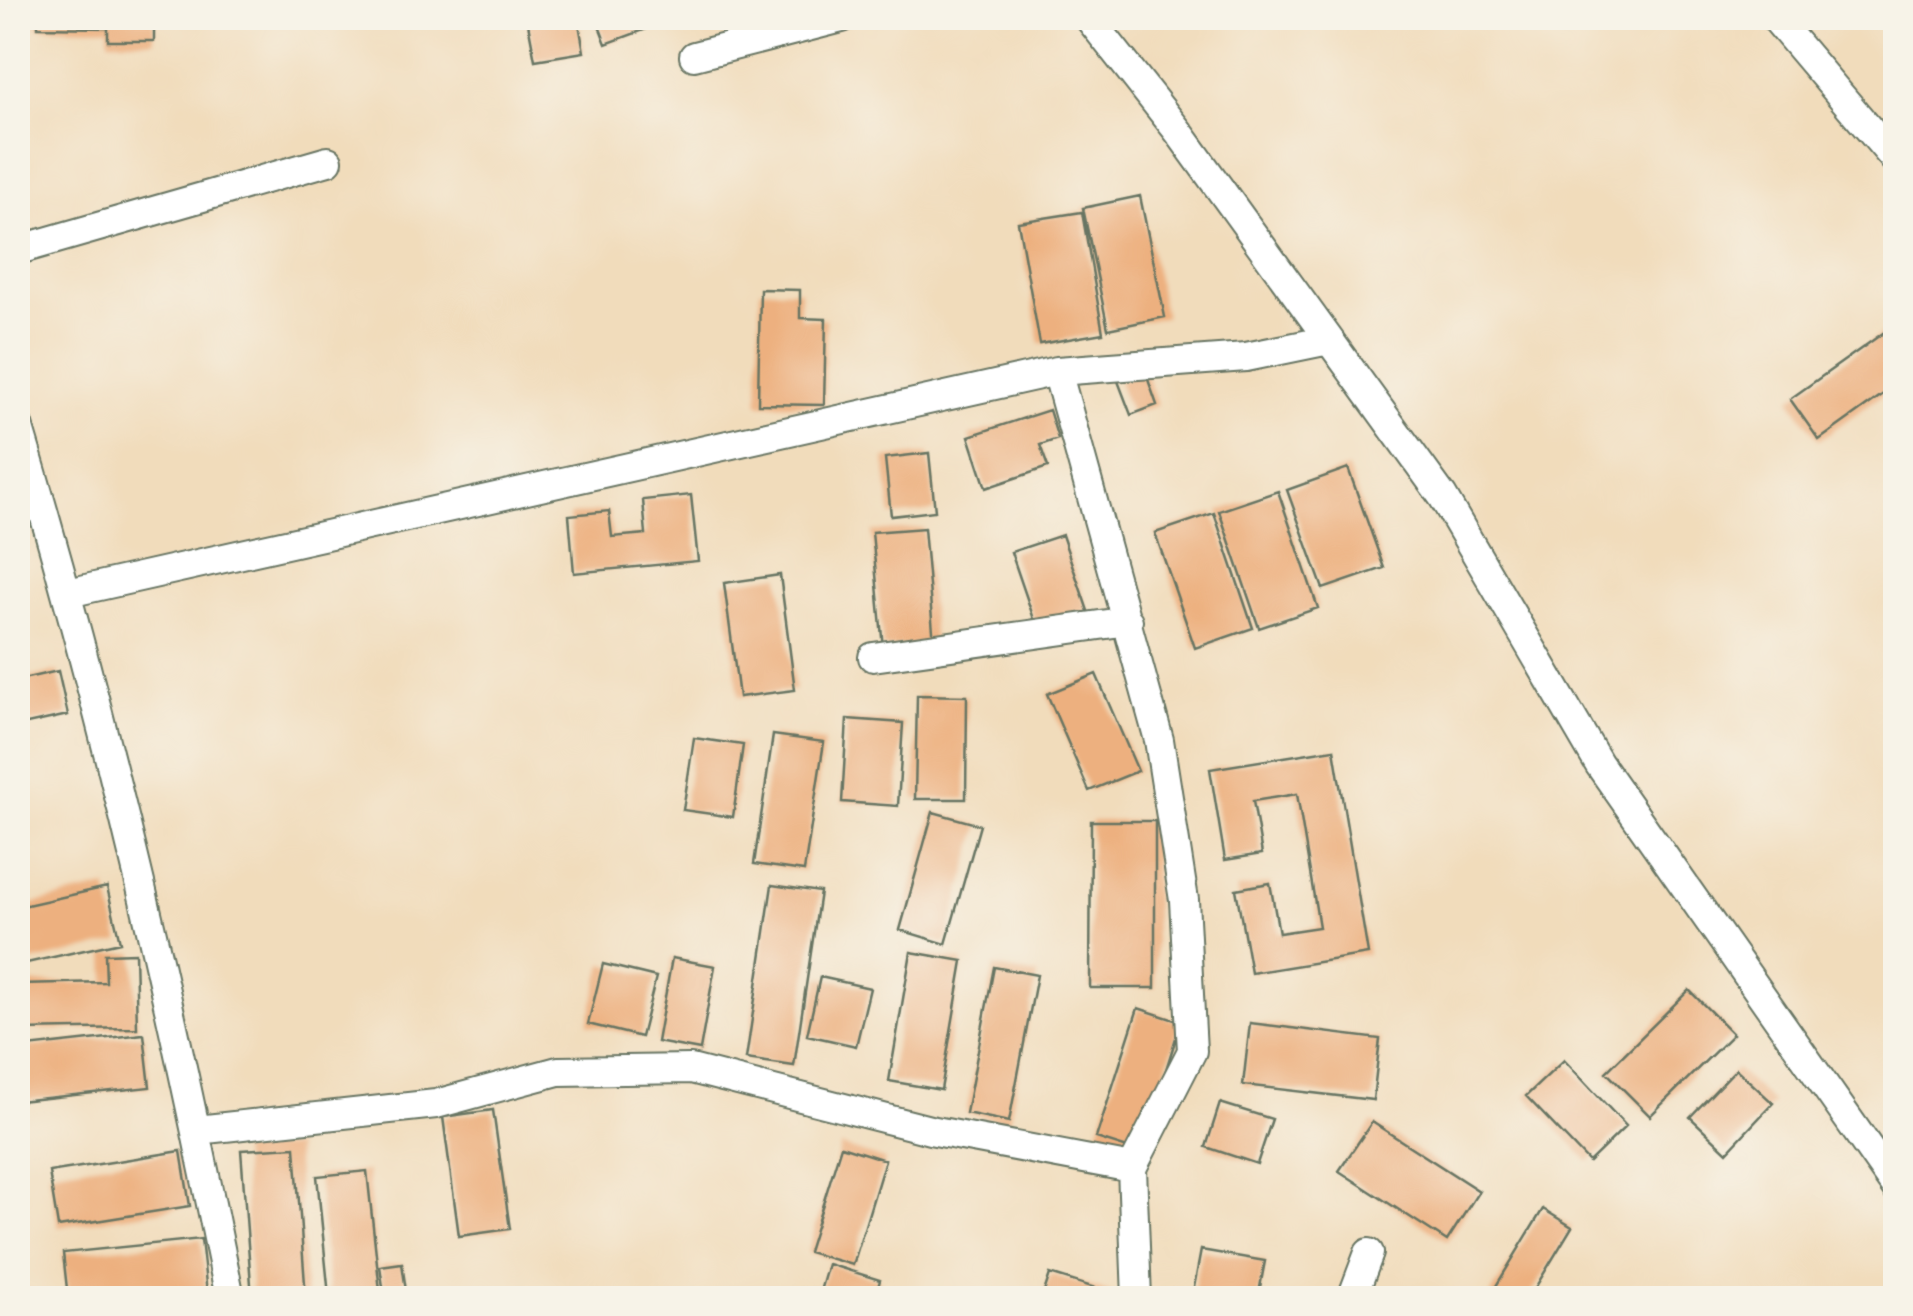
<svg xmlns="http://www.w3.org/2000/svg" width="1913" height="1316" font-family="Caveat,sans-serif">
<rect width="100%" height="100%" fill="#f7f3e8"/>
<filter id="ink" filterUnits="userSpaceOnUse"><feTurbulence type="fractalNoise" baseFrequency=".01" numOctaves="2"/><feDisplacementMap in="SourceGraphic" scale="20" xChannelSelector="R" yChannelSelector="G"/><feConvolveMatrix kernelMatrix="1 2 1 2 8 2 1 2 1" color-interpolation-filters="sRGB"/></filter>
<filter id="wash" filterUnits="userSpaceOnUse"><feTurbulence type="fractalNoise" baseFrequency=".0048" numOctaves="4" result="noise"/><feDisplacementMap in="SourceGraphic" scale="40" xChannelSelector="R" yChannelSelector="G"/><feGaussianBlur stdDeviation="2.25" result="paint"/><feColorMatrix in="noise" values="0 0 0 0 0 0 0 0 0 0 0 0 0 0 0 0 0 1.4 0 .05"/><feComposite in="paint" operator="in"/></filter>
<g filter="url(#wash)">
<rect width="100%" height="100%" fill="#f1dcbb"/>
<g id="blocks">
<path fill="#edb07f" d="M38,18H154V41H108V28L38,27Z
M527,18H578L584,52L535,60Z
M596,18H649L652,27L606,44Z
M1140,196L1165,317L1108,329L1083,208Z
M1082,212L1103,333L1040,344L1018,222Z
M760,289L800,290V318L826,319L824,405L758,404Z
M1886,331L1896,343V385L1819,440L1790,399Z
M1145,371L1157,405L1131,415L1118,381Z
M1049,410L1058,439L1040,445L1048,467L986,488L969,436Z
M929,453L935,511L891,516L885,458Z
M1348,468L1384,568L1323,589L1287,490Z
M1278,491L1318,608L1259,628L1219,511Z
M691,495L698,561L574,573L569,515L609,511L612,537L646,534L643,500Z
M1214,513L1253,628L1195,648L1155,533Z
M924,528L934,643L883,648L872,532Z
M1062,535L1088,611L1037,628L1011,552Z
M780,575L795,690L739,697L724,583Z
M58,671L68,715L18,726V680Z
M1096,674L1138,771L1089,791L1047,694Z
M917,695L967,696L966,799H915Z
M847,719L903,723L898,806L842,802Z
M773,735L824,742L804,871L754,864Z
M694,738L743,745L733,817L683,810Z
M1334,749L1368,954L1251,973L1236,889L1270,883L1279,933L1319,927L1297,794L1253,801L1262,854L1225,860L1210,769Z
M933,812L980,825L946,944L900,930Z
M1091,821H1155V988H1090Z
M772,885L820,892L794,1066L746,1059Z
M107,887L120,942L18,965V907Z
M911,952L963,961L941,1090L889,1081Z
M135,953L137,1028L18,1030V984L106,982L105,954Z
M672,958L715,966L700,1050L657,1042Z
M603,964L656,977L641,1037L588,1024Z
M994,967L1037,975L1009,1122L966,1113Z
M820,977L870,988L856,1046L807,1035Z
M1689,990L1733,1034L1650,1116L1606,1072Z
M1138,1008L1181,1022L1140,1152L1096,1138Z
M1250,1023L1380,1039L1373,1100L1243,1085Z
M144,1034L150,1087L18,1101V1048Z
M1564,1060L1626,1126L1589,1162L1526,1096Z
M1736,1069L1773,1103L1727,1152L1690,1117Z
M1220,1103L1272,1119L1257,1164L1206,1147Z
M493,1110L510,1229L459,1236L443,1117Z
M1372,1122L1479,1191L1447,1241L1339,1171Z
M841,1146L885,1160L853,1265L808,1252Z
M295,1147L306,1298H252L241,1150Z
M181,1151L190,1206L58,1227L49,1172Z
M367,1171L380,1291L329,1296L317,1176Z
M1543,1209L1572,1227L1529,1298H1493L1490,1296Z
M201,1239L207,1293L68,1298L63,1253Z
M1201,1250L1265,1261L1258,1298H1192Z
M402,1263L406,1291L384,1294L380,1266Z
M828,1264L880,1280L875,1298H818Z
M1050,1274L1115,1294L1114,1298H1042Z"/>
</g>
</g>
<g filter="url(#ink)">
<use href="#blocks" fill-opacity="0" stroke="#687563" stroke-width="2.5"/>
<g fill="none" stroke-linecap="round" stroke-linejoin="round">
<defs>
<path id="street" d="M1089,18L1178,131L1443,497L1599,764L1896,1187
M1775,18L1896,161
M694,56L842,18
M18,250L328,161
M1057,371L1159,740L1184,900L1192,1051L1132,1168L1137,1298
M18,425C104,712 172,1005 230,1298
M68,593L1057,371L1246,357L1329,340
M873,657L1128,621
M197,1130L436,1104L558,1071L691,1069L930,1130L1132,1168
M1352,1298L1369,1253"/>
</defs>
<use href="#street" stroke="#687563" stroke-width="32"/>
<use href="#street" stroke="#fff" stroke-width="28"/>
</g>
</g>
<rect width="1913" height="1316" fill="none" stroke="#f7f3e8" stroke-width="60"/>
</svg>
